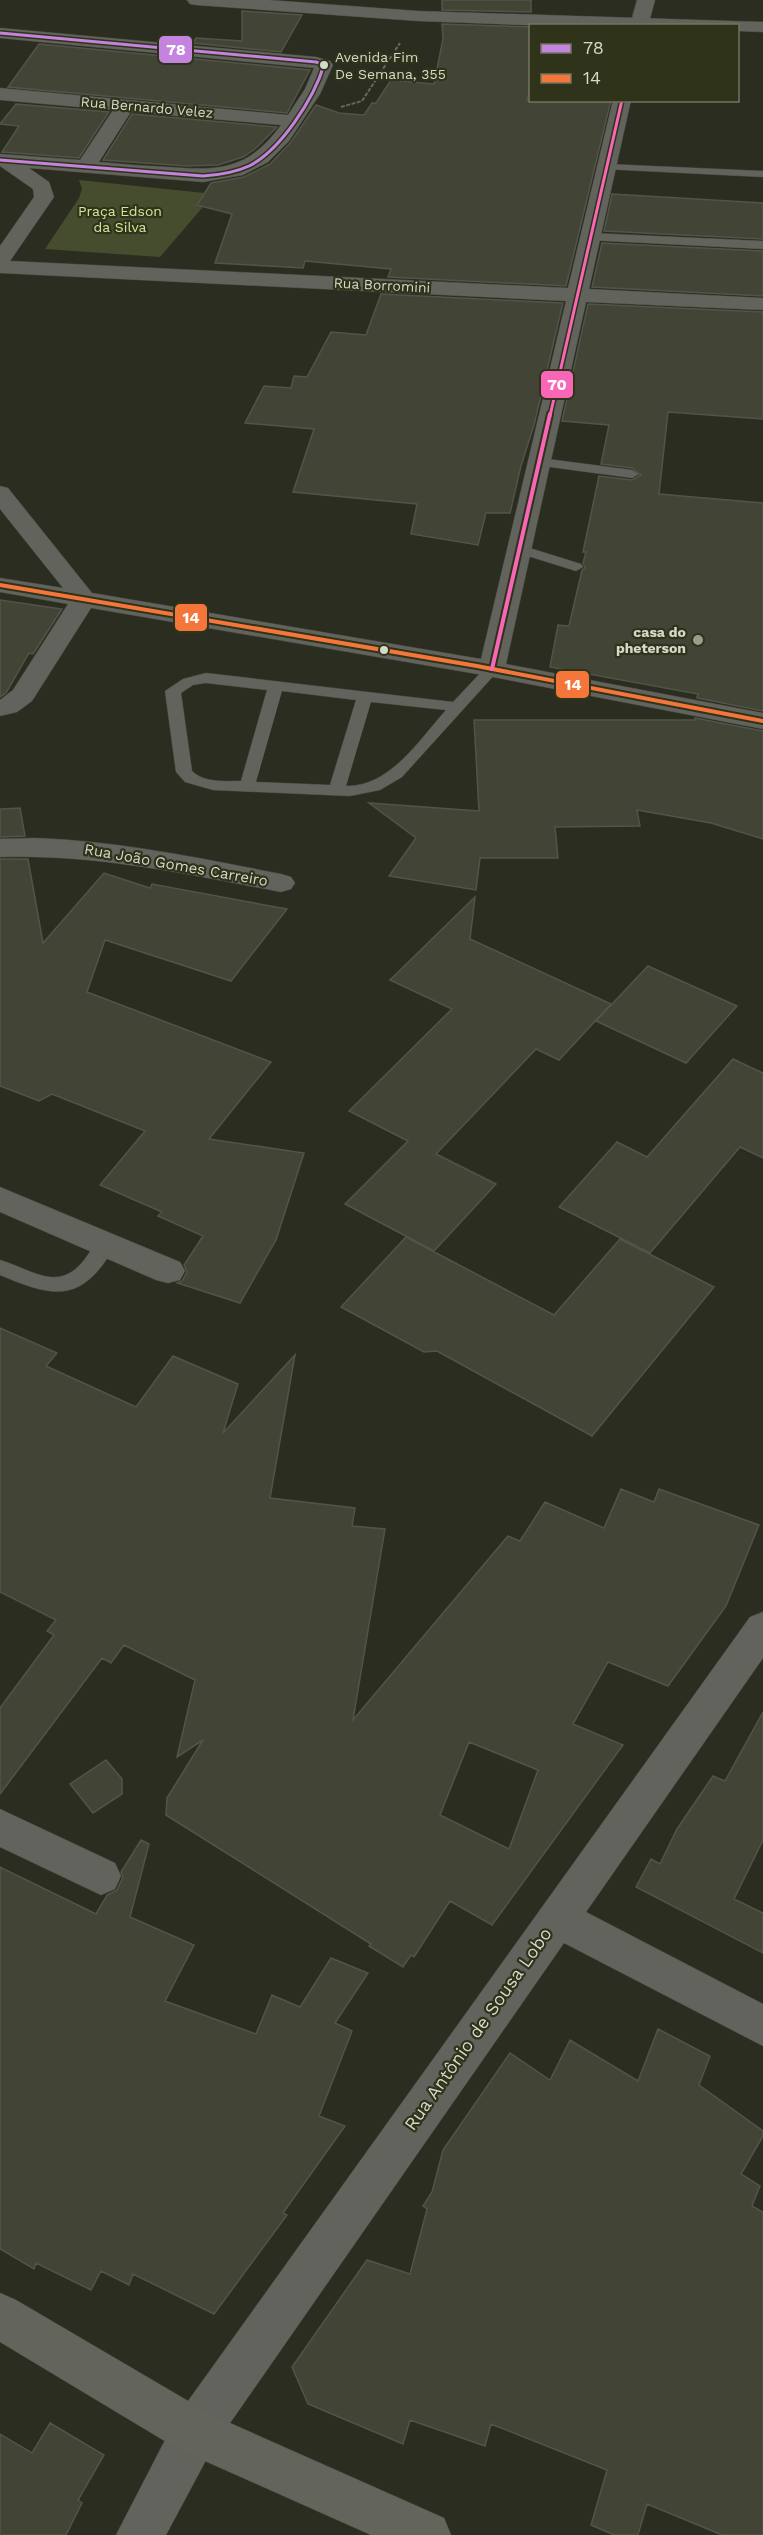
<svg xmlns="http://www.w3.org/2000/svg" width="763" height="2535" font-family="'Work Sans',sans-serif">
<rect width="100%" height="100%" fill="#2a2d20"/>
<path fill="#464d2f" d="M79,180L214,194L160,257L45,249L79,198L82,189Z"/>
<path fill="#424536" stroke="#52544a" stroke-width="1.5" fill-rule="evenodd" d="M442,0H531V12L442,10Z
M242,11L302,15L281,52L193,43L196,38L242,41Z
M442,24L531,27V87L527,100H611L566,286L388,277L391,269L305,261L303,268L215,263L232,214L197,205L211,183L244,177L270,164L291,142L316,105L339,113L364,115L372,103H376L391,80L434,84L443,39Z
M39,44L310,70L287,113L8,87Z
M16,104L109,112L79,158L2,152L19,126L0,124Z
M132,114L277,127L255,149L243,157L218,165L187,166L103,160Z
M612,194L763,203V239L604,231Z
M602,243L763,251V296L592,287Z
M381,294L563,303L534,425L521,466L510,513H486L478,545L411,534L417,504L293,492L314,429L245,423L264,386L291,388L294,376L307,377L331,332L366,335Z
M588,304L763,312V419L668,412L659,494L763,503V711L697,698L698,694L550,667L558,625L569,626L582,570L585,568L583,563L586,552H583L599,476L632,480L641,475L632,468L601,464L609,425L562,421Z
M0,600L62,609L33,654L29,653L6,693L0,697Z
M695,718L763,731V839L711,823L637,810L640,826L555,827L558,858H480L476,890L389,876L416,838L369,803L479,811L474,720H695Z
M20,808L25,836L0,837V809Z
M0,859H28L43,943L104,873L150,888L152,884L287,909L231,981L105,940L87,992L271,1062L209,1139L304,1153L276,1240L240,1303L177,1283L182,1281L187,1272L184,1265L203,1236L158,1216L162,1212L100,1185L145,1131L52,1094L39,1101L0,1086Z
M475,897L470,939L611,1004L559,1060L536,1049L436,1154L496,1184L434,1251L345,1204L408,1141L349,1111L452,1009L390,980Z
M648,966L737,1006L686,1063L596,1021Z
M733,1059L763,1073V1158L740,1147L650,1253L559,1207L617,1142L647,1157Z
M406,1237L554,1315L620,1239L714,1287L592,1436L437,1351L424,1352L341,1307Z
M0,1328L57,1353L46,1366L136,1407L173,1356L238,1384L223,1433L295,1355L270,1498L355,1508L352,1526L385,1529L353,1720L508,1536L520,1541L545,1502L604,1528L621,1489L654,1502L659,1489L759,1525L726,1606L668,1686L608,1662L573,1724L623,1745L492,1925L450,1901L414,1957L411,1955L403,1967L369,1946L371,1944L166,1815L167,1798L203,1740L177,1757L195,1680L124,1645L111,1663L102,1658L0,1794V1708L54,1635L47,1631L56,1620L0,1592ZM469,1742L538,1770L509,1849L440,1815Z
M763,1712V1840L734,1899L763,1913V1953L636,1887L651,1859L660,1864L677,1829L713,1776L725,1781Z
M106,1760L122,1779V1794L93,1813L70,1784Z
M141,1840L149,1844L130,1917L194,1945L165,2001L256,2034L272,1995L300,2007L331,1958L368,1973L335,2023L352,2031L319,2116L345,2126L283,2213L287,2215L214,2314L133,2274L129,2285L101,2271L91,2290L36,2263L34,2269L0,2249V1867L96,1914L107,1895L117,1890L123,1877L121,1872Z
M658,2029L710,2056L699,2085L763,2131V2136L741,2174L760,2186L752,2206L763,2212V2535H722L647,2504L638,2535H614L591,2525L607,2470L491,2424L485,2446L410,2420L403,2444L308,2404L292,2367L367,2260L410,2274L427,2209L423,2206L432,2192L443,2150L510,2053L550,2080L570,2040L638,2081Z
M50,2423L104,2455L78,2500L82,2503L66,2535H0V2434L32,2453Z"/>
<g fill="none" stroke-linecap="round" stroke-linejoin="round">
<defs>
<path id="service" d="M607,164L763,171V177L603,169L601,167Z
M591,233L763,241V249L587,240L585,237Z
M540,458L632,470L639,474L632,478L535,465L533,462Z
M520,545L581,564L583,567L576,571L515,552L513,549L515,546Z
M492,664L500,669L497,672L402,777L380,790L350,796L213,790L185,782L176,772L165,691L183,679L206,673L453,702L487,666ZM206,683L267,690L241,781C225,781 204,783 192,771L181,693L193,685ZM282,691L356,700L330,785L256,782ZM371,702L446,710C419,740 390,787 346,786Z
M106,1237L113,1239L116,1244C83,1303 56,1299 0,1275V1260C34,1270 60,1295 87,1256C93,1248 96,1240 106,1237Z"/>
<path id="minor" d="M637,0H655L648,26H630Z
M0,28L316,57L330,61L333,65L320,94L289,141L268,162L243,175L203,182L29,168L49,182L54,197L10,261L568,288L613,100H631L589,289L763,298V310L586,302L506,664L763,713V729L477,674L91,608L32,701L17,712L0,716V700L13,690L68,604L0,592V578L63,588L0,509V486L8,488L92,593L481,659L566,301L0,273V246L34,197L33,189L0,166V154L80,160L113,110L0,100V88L288,115L305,89L314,68L0,38ZM131,112L281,125C248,170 220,171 168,167C145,166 122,164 99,162Z
M35,838C119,841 199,858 281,874L291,877L295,883L291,889L281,892C187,874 96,854 0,857V839Z
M0,1187L180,1262L185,1271L180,1280L168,1283L156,1280L0,1212Z
M763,1612V1658L586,1912L763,2004V2046L564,1943L212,2449L166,2535H116L178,2415L750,1617Z
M0,1809L115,1863L121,1876L115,1889L101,1895L0,1847Z"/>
<path id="tertiary" d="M187,0H269L418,11L763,22V32L738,31V26H551L418,21L196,5L190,4Z"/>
<path id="secondary" d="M0,2293L16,2300L212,2415L444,2518L451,2535H371L178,2449L0,2342Z"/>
</defs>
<use href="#service" stroke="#45483c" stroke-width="1"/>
<use href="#minor" stroke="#45483c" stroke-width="1"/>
<use href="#tertiary" stroke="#45483c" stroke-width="1"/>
<use href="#secondary" stroke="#45483c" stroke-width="1"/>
<path stroke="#656760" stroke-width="2" stroke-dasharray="4 1.5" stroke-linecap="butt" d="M341,107L362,101L400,43"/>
<use href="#service" fill="#61635c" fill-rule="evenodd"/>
<use href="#minor" fill="#61635c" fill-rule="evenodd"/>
<use href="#tertiary" fill="#61635c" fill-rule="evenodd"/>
<use href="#secondary" fill="#63645c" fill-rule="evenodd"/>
<defs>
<path id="bus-1" d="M0,33L316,62L324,65C314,98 281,150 249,166C234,173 219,175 203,176L0,160"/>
<path id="bus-2" d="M0,585L477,666L763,721"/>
<path id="bus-3-far1" d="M550,416L622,100"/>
<path id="bus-3" d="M492,669L550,414"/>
</defs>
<use href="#bus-1" stroke="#2e331a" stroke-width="6"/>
<use href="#bus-2" stroke="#2e331a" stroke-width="8"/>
<use href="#bus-3-far1" stroke="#2e331a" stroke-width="6"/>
<use href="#bus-3" stroke="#2e331a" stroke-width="8"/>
<use href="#bus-1" stroke="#c483df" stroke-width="3"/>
<use href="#bus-2" stroke="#f5763a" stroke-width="4"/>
<use href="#bus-3-far1" stroke="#fa66b7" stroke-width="3"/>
<use href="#bus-3" stroke="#fa66b7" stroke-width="4"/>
</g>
<g fill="#d5d9ca" stroke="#2e331a" stroke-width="2">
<circle cx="324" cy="65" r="5"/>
<circle cx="384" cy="650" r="5"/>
</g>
<circle fill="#999d8e" stroke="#2e331a" stroke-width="2" cx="698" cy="640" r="6"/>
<g text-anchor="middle" stroke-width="4.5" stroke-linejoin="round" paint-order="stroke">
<g font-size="14" fill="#d5d9ca" stroke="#2e331a" text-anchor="start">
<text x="335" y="62">Avenida Fim<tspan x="335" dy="17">De Semana, 355</tspan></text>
</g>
<g font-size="14" fill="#d5d9ca" stroke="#2e331a">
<text transform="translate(147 107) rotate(5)" y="5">Rua Bernardo Velez</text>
<text transform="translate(382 285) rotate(3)" y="5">Rua Borromini</text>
</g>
<g font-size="14" fill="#d3e599" stroke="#2e331a">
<text x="120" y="216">Praça Edson<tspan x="120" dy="16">da Silva</tspan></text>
</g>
<g font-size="14" font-weight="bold" fill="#d5d9ca" stroke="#2e331a" text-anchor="end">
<text x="686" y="637">casa do<tspan x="686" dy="16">pheterson</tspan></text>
</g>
<g font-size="15" fill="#d5d9ca" stroke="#2e331a">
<text transform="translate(176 865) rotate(10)" y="5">Rua João Gomes Carreiro</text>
</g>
<g font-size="18" fill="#d5d9ca" stroke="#2e331a">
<text transform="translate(478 2029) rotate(-55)" y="6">Rua Antônio de Sousa Lobo</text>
</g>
</g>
<g stroke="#2e331a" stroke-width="2">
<rect x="158" y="35" width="35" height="29" rx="6" fill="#c483df"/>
<rect x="540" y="370" width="34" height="29" rx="6" fill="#fa66b7"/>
<rect x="174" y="603" width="34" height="29" rx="6" fill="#f5763a"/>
<rect x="555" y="670" width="35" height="29" rx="6" fill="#f5763a"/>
</g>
<g font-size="16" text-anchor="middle" font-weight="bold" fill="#fff">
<text x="176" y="55">78</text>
<text x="557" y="390">70</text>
<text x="191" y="623">14</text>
<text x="573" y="690">14</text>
</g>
<rect x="529" y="24" width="210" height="78" fill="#2e331a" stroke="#717560" stroke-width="1.5"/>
<rect x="541" y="44" width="30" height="9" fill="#c483df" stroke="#717560" stroke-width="1.5"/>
<text x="583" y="54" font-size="18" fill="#d5d9ca">78</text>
<rect x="541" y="74" width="30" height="9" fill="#f5763a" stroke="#717560" stroke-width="1.5"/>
<text x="583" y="84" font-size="18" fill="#d5d9ca">14</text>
</svg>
